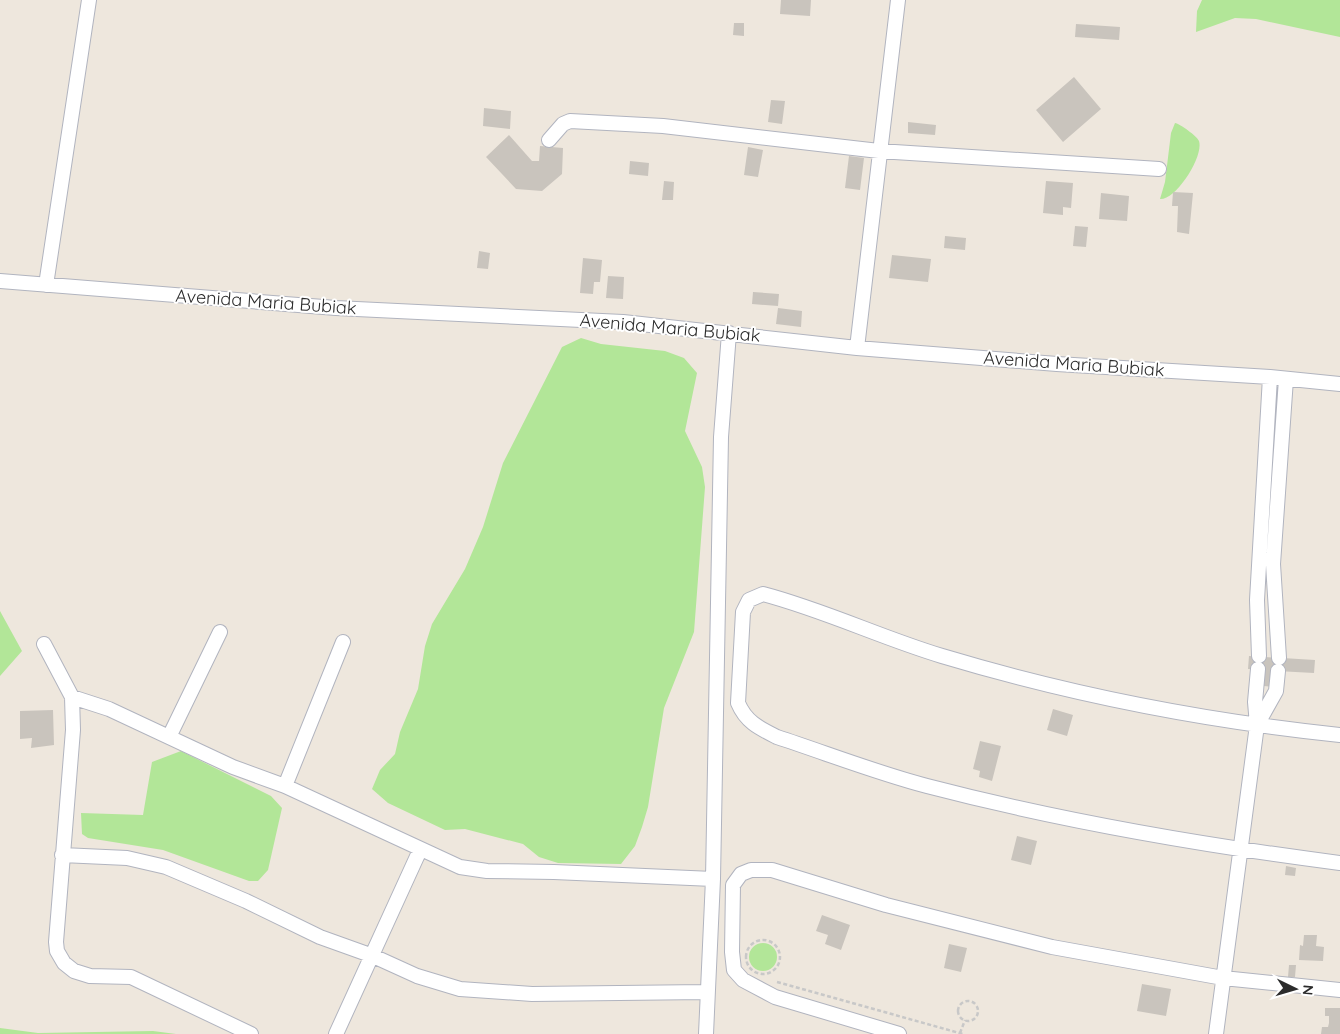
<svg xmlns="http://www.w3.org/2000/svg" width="1340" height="1034" font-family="Quicksand,sans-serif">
<rect width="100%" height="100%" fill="#eee7dd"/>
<path fill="#b2e698" d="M1202,0H1340V37L1256,19L1235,18L1196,32L1197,11Z
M1175,123C1180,124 1197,136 1199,141C1204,156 1176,200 1160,199L1165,182L1171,133Z
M581,338L601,344L665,351L684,358L697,373L685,431L702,467L705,487L694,632L664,708L648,807L642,827L635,846L621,864L558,863L539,857L523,844L465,829L445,830L388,803L372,789L380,770L395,754L400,732L418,689L425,646L432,624L465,569L483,527L503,463L562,347Z
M0,611L22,651L0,676Z
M181,751L271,796L282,808L268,870L258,881H249L163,850L88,838L82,834L81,813L143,815L152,762Z
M749 957a14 14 0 1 1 28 0a14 14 0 1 1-28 0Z
M0,1028L38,1033L153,1031L176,1034H0Z"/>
<path fill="#c9c4bd" d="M781,0H811L810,16L780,14Z
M734,23H744V36L733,35Z
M1076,24L1120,27L1119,40L1075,37Z
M1074,77L1101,109L1063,142L1036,110Z
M771,100L785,101L782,124L768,122Z
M484,108L511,111L510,129L483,126Z
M908,122L936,125L935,135L908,133Z
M509,135L532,161H539L540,146L563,148L562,174L542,191L516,189L486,157Z
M748,147L763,150L758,177L744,175Z
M849,156L864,158L860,190L845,188Z
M630,161L649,163L648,176L629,174Z
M664,181L674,182L673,200H662Z
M1046,181L1073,183L1071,208L1063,207V215L1043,213Z
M1173,192L1193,193L1189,234L1177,232L1178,206H1172Z
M1101,193L1129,196L1127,221L1099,219Z
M1075,226L1088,227L1086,247L1073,246Z
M945,236L966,238L965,250L944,248Z
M479,251L490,253L488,269L477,268Z
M892,255L931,259L928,282L889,278Z
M583,258L602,260L600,282H594L593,294L580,293Z
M608,276L624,277L623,299L606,298Z
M753,292L779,294L778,306L752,304Z
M778,308L802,311L801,327L776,324Z
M1249,656L1315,660L1314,673L1277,671L1275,687L1264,686L1265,670L1248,669Z
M1053,709L1073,715L1067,736L1047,730Z
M53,710L54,745L31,748L32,738L20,739V711Z
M980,741L1001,746L992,781L979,777L980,771L973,769Z
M1017,836L1037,841L1031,865L1011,860Z
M1286,866L1296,868L1295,876L1285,875Z
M822,915L850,925L841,950L825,944L828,935L816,931Z
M1304,935H1317L1316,946L1324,947L1323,961L1299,960L1300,945L1303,946Z
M949,944L967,948L961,972L944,968Z
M1289,965H1296L1295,977H1288Z
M1142,984L1171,989L1166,1016L1137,1011Z
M1325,1008H1340V1034H1321L1322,1027H1328L1329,1023V1016H1325Z"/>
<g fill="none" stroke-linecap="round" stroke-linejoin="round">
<defs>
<path id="minor" d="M549,140L563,124L570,121L663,126L879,151L1159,169
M0,281L336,308L623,322L857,348L1057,364L1270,377L1340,384
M46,285L89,0
M857,348L898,0
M44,644L72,697L73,730L56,942L57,951L64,963L74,971L90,976L131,977L251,1034
M1259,656L1257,600L1270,377
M1279,658L1273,564L1286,379
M72,697L109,709L233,767L285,786L460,867L487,871L554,872L713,879
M1257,725L1276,691L1278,671
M1340,735C1206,721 1072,695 942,656C882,638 824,610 763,594L749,600L743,612L738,703C746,722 759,728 777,737C826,753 877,773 927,786C1065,822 1200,845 1340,863
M169,737L220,632
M285,786L343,642
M62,855L127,858L166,867L246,901L320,937L373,956L417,976L460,989L532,994L706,992
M336,1034L420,850
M706,1034L713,879L721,437L729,333
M899,1034L775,997L743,980L734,970L732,952L733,885L741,874L751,870H772L886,905L1052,947L1223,978L1340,990
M1216,1034L1257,725L1255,702L1258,669"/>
</defs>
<use href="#minor" stroke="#b1b4bf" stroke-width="16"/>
<path stroke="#c8c8c8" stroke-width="2.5" stroke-dasharray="4 2.5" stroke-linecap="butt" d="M746 957a17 17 0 1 1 34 0a17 17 0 1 1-34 0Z
M777,982L963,1034
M958 1011a10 10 0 1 1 20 0a10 10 0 1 1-20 0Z
M960,1033L965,1020"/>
<use href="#minor" stroke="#fff" stroke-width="14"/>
</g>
<g text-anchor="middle" stroke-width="4" stroke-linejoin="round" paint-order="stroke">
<g font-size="18" fill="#2b2b2b" stroke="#fff">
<text transform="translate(266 302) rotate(4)" y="6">Avenida Maria Bubiak</text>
<text transform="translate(670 328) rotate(5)" y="6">Avenida Maria Bubiak</text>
<text transform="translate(1074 364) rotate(4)" y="6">Avenida Maria Bubiak</text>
</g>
</g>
<g transform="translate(1295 989) rotate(95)" stroke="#ffffff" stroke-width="4" paint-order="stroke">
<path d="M0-4L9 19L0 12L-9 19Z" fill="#2b2b2b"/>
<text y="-8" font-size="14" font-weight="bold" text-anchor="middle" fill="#2b2b2b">N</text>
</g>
</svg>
